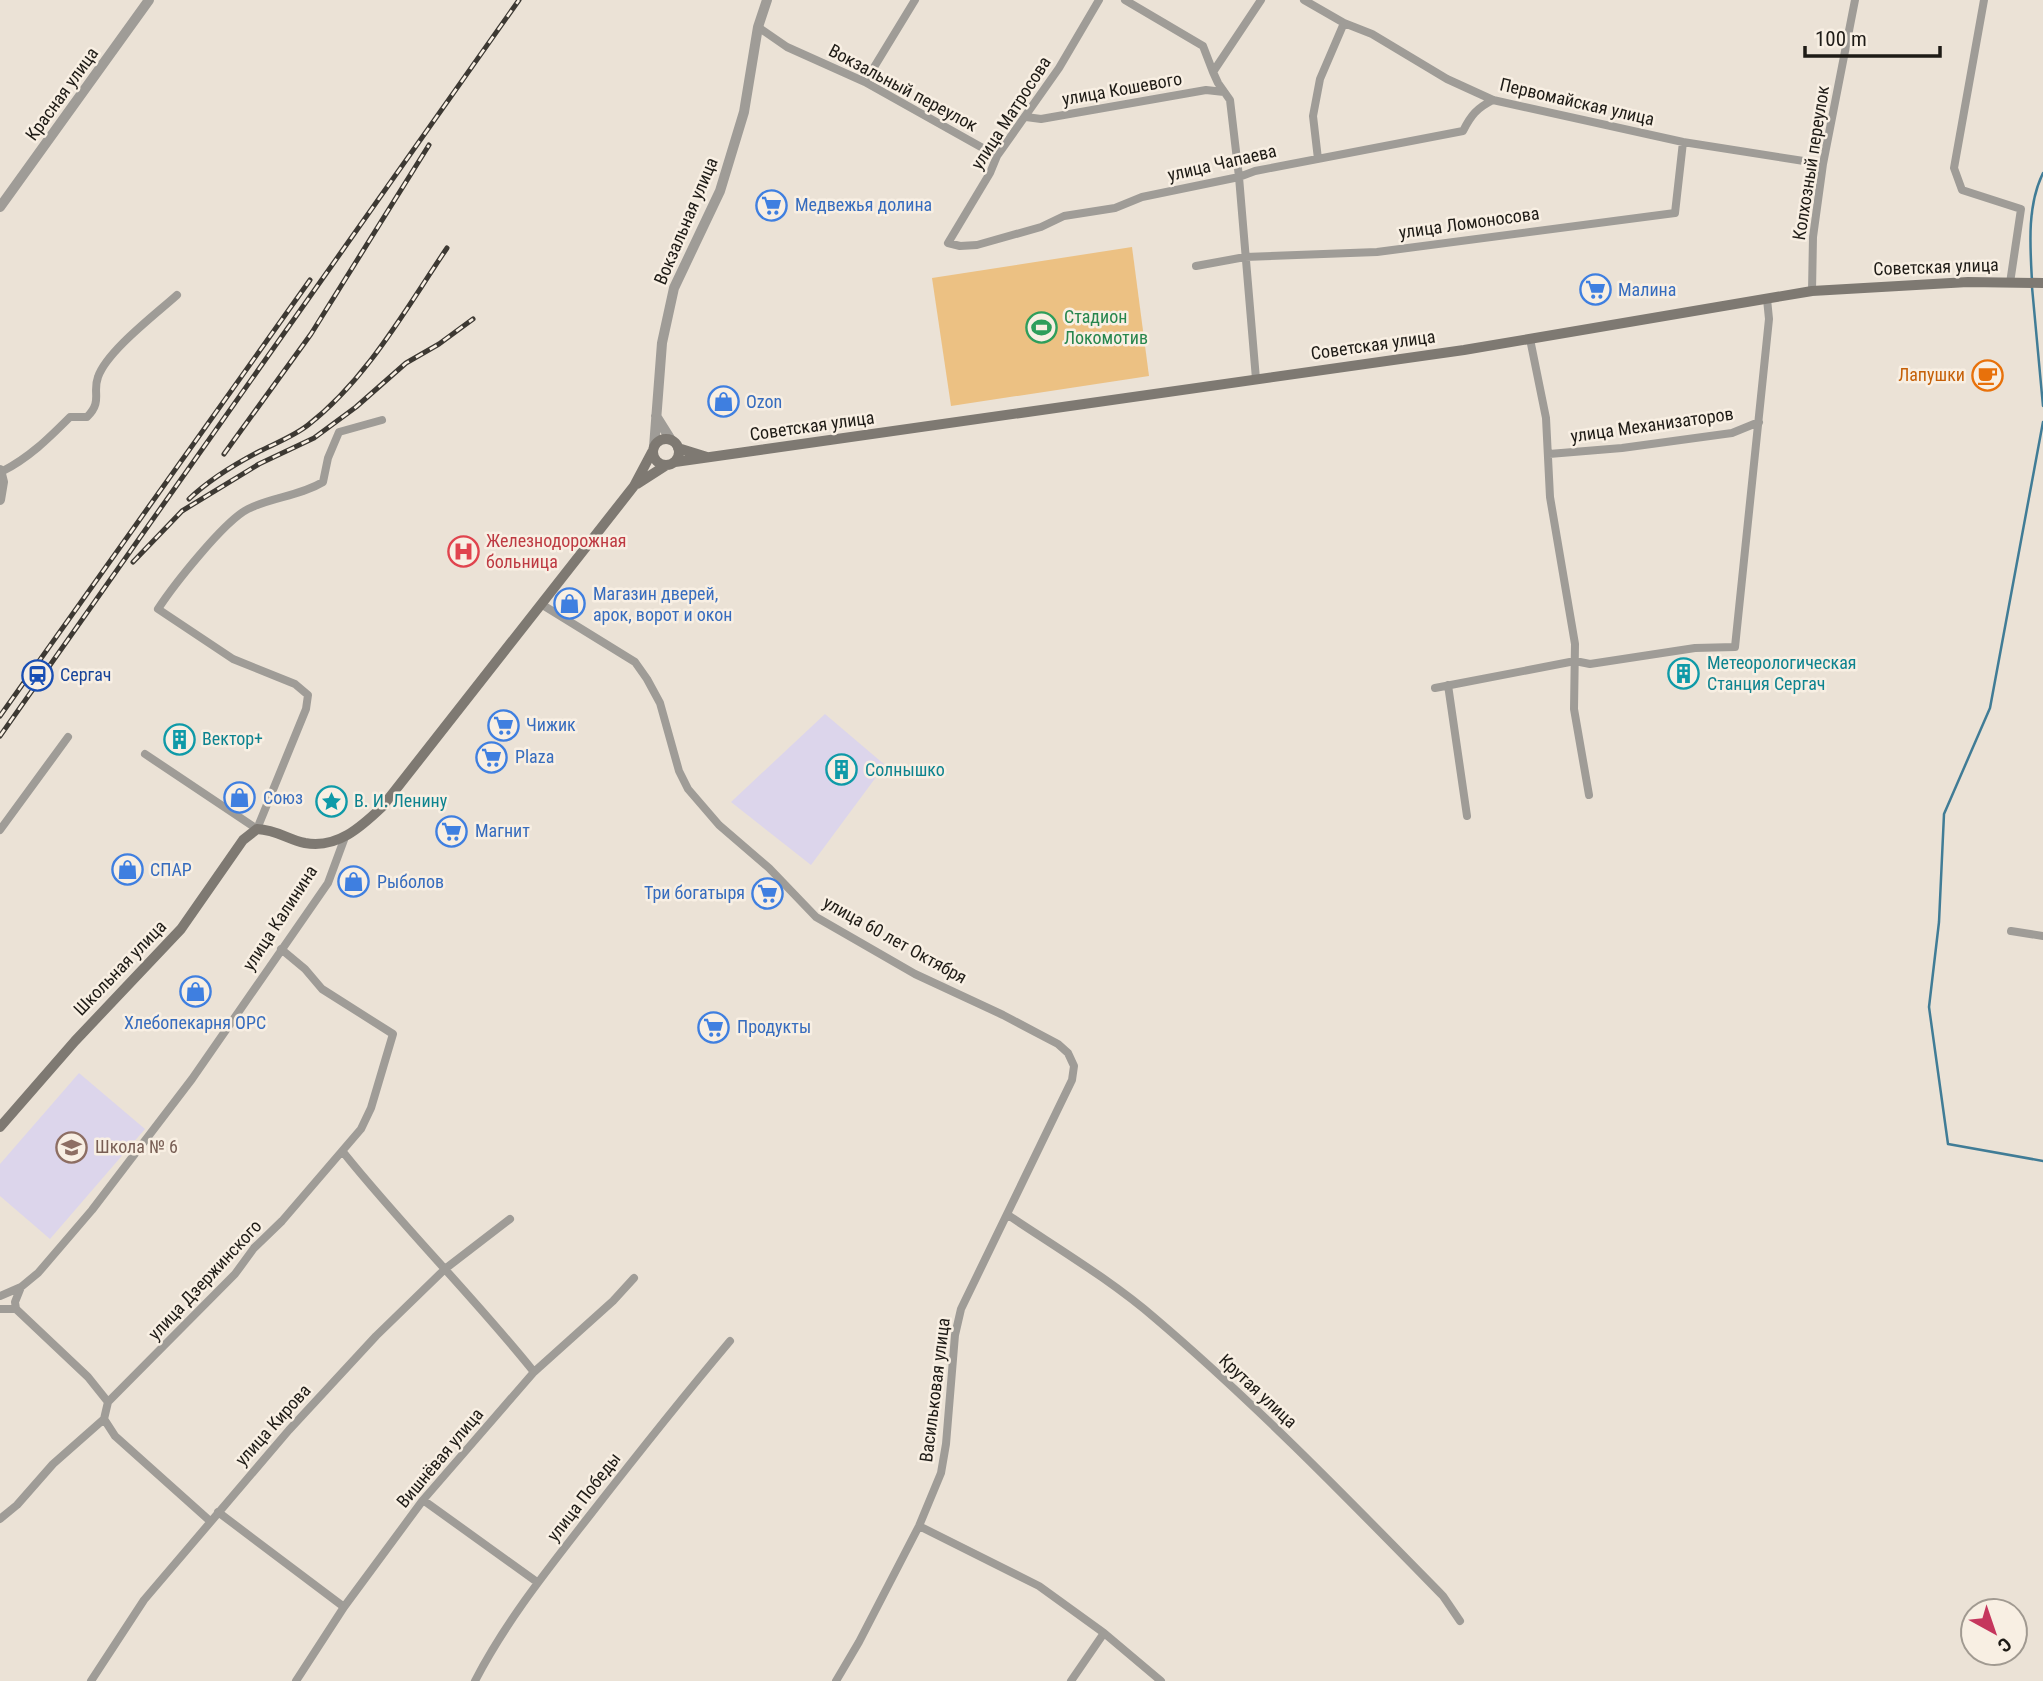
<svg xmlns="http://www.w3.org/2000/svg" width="2043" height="1681" font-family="'Roboto Condensed',sans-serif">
<rect width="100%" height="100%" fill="#ebe2d6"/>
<path fill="#dcd5eb" d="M825,714L885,765L811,865L731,802Z
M79,1073L145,1129L50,1239L0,1196V1164Z"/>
<path fill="#ecc183" d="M1132,247L1149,376L951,406L932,278Z"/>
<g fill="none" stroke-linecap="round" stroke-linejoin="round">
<path stroke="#407c96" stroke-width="2.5" d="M2032,281C2030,246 2027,205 2043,173
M2032,287L2043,406
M2043,422L1990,708L1944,814L1939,922L1929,1007L1948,1144L2043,1161"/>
<path stroke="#9f9c97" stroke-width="8" d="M1099,0L1059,68L997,156L990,173L948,243L960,246L977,245L1041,227L1064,216L1115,208L1142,197L1239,177L1255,171L1463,131C1471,115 1477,108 1493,100
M1125,0L1203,46L1213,72
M1304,0L1344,23L1372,34L1447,79L1493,100L1683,142L1823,164
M1984,0L1954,168L1962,190L2021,209L2010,283
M758,27L787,47L865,82L997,156
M865,82L915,0
M1026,117L1041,119L1206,90L1224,92
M1318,159L1313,116L1320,79L1344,23
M1196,266L1245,257L1377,252L1675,213L1683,142
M1812,291L1813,237L1823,164L1855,0
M1530,339L1546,418L1550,497L1575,644L1574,709L1589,795
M1256,379L1239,177L1230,100L1218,83L1213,72L1261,0
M1549,454L1622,448L1732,433L1759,422
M1,472C29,458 49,438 70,417H87C103,401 92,393 98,377C107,351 156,314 177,295
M541,604L635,662L647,679L660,703L679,771L688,789L719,825L769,868L816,917L915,974L1003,1015L1058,1044L1068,1053L1074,1066L1072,1080L961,1309L955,1335L946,1444L941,1473L919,1526L859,1642L836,1681
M1448,685L1467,816
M1435,688L1575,661L1590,664L1695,648L1735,647L1769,319L1767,299
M145,754L257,829L306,709L308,695L295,684L233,659L158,609C173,586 224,521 248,509C272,497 300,496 323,482L328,458L339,432L382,420
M0,830L68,737
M2011,931L2043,936
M343,1152C404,1228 473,1296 534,1372
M1008,1215C1057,1248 1111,1280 1156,1319C1257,1405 1350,1501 1443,1596L1460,1621
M21,1287L15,1302L16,1309L88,1377L108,1402
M0,1296L21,1287L38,1273L92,1210L192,1079L328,883L345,837
M0,1309H16
M104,1419L115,1436L210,1521
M423,1500L537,1582
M218,1512L344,1607
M0,1519L17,1505L53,1464L104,1419L108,1402L235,1274L254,1248L282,1221L361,1129L371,1108L393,1034L322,989L305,969L281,949
M919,1526L1039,1586L1104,1633L1161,1681
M91,1681L144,1600L289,1430L376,1336L445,1269L510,1219
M296,1681L344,1607L423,1500L534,1372L613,1301L634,1278
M475,1681C506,1621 548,1569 590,1515C636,1456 682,1398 730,1341
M1071,1681L1104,1633"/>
<path stroke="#9f9c97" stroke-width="10" d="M0,207L149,0
M656,416L671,440
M654,447L662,343L674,288L720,191L744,112L758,27L767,0
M0,470L3,482L0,500"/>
<path stroke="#7e7972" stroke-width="10" d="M653 452a13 13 0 1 1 26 0a13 13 0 1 1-26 0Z
M678,448L707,457
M675,462L1464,350L1812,291L1968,282L2043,283
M637,484L665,466
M0,1127L75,1041L181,929L243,840L257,829C277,830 287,839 305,843C337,849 361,827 382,807L634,486L652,452"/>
<defs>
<path id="rail" d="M224,454L311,334L429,145
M189,499C210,479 235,464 260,451C276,443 294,436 308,425C367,379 405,310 447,248
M133,562L182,511L259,464L314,438L356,407L406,363L439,344L473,319
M0,716L310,280
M0,736L519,0"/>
</defs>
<use href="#rail" stroke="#3d3933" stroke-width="5"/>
<use href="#rail" stroke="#f8efe3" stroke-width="2.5" stroke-dasharray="8" stroke-linecap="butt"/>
</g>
<defs>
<symbol id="supermarket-ring" viewBox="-11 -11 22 22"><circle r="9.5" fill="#f8efe3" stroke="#3f7fe0" stroke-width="1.5"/><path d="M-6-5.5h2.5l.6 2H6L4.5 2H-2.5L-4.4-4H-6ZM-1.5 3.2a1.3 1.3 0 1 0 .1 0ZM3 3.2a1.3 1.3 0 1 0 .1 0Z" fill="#3f7fe0"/></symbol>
<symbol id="stadium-ring" viewBox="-11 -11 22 22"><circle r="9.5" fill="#f8efe3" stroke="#2e9e5b" stroke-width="1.5"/><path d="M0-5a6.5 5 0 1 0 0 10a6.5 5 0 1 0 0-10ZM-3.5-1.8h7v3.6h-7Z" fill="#2e9e5b"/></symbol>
<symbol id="cafe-ring" viewBox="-11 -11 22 22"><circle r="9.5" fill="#f8efe3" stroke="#e8710a" stroke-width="1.5"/><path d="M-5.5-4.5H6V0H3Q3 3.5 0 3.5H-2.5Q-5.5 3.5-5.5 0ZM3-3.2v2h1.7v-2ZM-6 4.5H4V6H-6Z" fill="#e8710a"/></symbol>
<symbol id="shop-ring" viewBox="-11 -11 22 22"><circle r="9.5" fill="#f8efe3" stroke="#3f7fe0" stroke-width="1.5"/><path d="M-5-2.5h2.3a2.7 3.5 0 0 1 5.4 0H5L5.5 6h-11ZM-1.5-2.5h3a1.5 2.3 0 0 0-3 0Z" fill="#3f7fe0"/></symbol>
<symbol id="hospital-ring" viewBox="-11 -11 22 22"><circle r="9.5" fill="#f8efe3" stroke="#e0444e" stroke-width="1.5"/><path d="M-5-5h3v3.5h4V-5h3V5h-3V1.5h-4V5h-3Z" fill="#e0444e"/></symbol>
<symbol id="building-ring" viewBox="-11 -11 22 22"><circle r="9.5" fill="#f8efe3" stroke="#0f9aa8" stroke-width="1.5"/><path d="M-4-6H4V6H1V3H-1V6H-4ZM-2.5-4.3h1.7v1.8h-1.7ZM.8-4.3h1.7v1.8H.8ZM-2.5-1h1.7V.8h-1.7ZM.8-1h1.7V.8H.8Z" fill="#0f9aa8"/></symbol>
<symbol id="station-ring" viewBox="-11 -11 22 22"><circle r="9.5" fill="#f8efe3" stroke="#1a4fb4" stroke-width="1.5"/><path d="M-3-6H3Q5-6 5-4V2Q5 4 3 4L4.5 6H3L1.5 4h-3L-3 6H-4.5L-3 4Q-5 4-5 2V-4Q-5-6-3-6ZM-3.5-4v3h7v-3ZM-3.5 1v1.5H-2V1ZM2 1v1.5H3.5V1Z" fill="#1a4fb4"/></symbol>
<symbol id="sight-ring" viewBox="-11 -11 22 22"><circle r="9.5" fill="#f8efe3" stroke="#0f9aa8" stroke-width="1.5"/><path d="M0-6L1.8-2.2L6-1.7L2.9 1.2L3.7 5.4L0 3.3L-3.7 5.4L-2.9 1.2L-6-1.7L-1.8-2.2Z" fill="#0f9aa8"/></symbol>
<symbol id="school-ring" viewBox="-11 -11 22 22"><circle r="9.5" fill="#f8efe3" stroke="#8d6e63" stroke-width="1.5"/><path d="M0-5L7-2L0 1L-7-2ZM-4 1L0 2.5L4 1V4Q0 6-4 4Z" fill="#8d6e63"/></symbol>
</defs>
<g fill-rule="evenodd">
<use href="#supermarket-ring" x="754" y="188" width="35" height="35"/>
<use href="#supermarket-ring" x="1578" y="272" width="35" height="35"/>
<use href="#stadium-ring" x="1024" y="310" width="35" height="35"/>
<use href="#cafe-ring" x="1970" y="358" width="35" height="35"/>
<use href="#shop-ring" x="706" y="384" width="35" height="35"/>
<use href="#hospital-ring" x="446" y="534" width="35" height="35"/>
<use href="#shop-ring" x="552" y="586" width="35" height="35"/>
<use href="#building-ring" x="1666" y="656" width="35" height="35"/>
<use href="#station-ring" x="20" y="658" width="35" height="35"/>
<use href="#supermarket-ring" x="486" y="708" width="35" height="35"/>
<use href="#building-ring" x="162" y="722" width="35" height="35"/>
<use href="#supermarket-ring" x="474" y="740" width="35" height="35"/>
<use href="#building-ring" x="824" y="752" width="35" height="35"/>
<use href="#shop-ring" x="222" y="780" width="35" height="35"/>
<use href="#sight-ring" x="314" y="784" width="35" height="35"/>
<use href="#supermarket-ring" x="434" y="814" width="35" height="35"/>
<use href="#shop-ring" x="110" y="852" width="35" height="35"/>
<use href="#shop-ring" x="336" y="864" width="35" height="35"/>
<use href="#supermarket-ring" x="750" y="876" width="35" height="35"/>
<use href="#shop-ring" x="178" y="974" width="35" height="35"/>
<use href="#supermarket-ring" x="696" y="1010" width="35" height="35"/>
<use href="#school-ring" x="54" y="1130" width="35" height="35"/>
</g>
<g text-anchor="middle" stroke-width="5" stroke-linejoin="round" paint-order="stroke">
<g font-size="18" fill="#1e1b16" stroke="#f8efe3">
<text transform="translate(903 88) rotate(28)" y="6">Вокзальный переулок</text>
<text transform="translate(1122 89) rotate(-10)" y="6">улица Кошевого</text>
<text transform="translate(62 94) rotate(-54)" y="6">Красная улица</text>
<text transform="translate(1577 102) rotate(13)" y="6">Первомайская улица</text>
<text transform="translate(1011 113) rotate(-57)" y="6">улица Матросова</text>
<text transform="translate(1222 163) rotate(-13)" y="6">улица Чапаева</text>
<text transform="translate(1811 163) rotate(-81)" y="6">Колхозный переулок</text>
<text transform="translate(686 221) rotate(-67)" y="6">Вокзальная улица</text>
<text transform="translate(1469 223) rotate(-8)" y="6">улица Ломоносова</text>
<text transform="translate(1936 267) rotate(-2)" y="6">Советская улица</text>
<text transform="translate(1373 345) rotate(-8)" y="6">Советская улица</text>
<text transform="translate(1652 425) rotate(-8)" y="6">улица Механизаторов</text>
<text transform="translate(812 426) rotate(-8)" y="6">Советская улица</text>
<text transform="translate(280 918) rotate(-57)" y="6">улица Калинина</text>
<text transform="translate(895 940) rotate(29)" y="6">улица 60 лет Октября</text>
<text transform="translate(120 968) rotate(-46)" y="6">Школьная улица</text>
<text transform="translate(205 1280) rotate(-47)" y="6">улица Дзержинского</text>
<text transform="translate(935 1390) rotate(-83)" y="6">Васильковая улица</text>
<text transform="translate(1258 1391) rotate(43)" y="6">Крутая улица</text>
<text transform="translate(273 1425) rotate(-48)" y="6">улица Кирова</text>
<text transform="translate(440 1458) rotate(-50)" y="6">Вишнёвая улица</text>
<text transform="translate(584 1497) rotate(-52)" y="6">улица Победы</text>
</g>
<g font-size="18" fill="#366cbe" stroke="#f8efe3" text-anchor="start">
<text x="795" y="211">Медвежья долина</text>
<text x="1618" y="296">Малина</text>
<text x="746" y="408">Ozon</text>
<text x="593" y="600">Магазин дверей,<tspan x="593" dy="21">арок, ворот и окон</tspan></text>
<text x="526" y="731">Чижик</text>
<text x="515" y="763">Plaza</text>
<text x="263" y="804">Союз</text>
<text x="475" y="837">Магнит</text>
<text x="150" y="876">СПАР</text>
<text x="377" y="888">Рыболов</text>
<text x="745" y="899" text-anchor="end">Три богатыря</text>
<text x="195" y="1029" text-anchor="middle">Хлебопекарня ОРС</text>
<text x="737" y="1033">Продукты</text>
</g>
<g font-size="18" fill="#27864d" stroke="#f8efe3" text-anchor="start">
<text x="1064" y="323">Стадион<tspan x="1064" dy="21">Локомотив</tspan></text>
</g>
<g font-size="18" fill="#c56008" stroke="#f8efe3" text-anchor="end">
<text x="1965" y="381">Лапушки</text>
</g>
<g font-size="18" fill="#be3a42" stroke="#f8efe3" text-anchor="start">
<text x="486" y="547">Железнодорожная<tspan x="486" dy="21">больница</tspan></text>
</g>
<g font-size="18" fill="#0d838f" stroke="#f8efe3" text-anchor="start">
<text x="1707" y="669">Метеорологическая<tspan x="1707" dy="21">Станция Сергач</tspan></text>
<text x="202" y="745">Вектор+</text>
<text x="865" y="776">Солнышко</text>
<text x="354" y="807">В. И. Ленину</text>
</g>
<g font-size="18" fill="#164399" stroke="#f8efe3" text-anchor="start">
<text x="60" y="681">Сергач</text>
</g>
<g font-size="18" fill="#785e54" stroke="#f8efe3" text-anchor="start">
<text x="95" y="1153">Школа № 6</text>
</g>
</g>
<g transform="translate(1994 1632) rotate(140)"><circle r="33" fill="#f8efe3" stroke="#a19a91" stroke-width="2"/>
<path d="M0-5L12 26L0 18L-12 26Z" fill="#c5365d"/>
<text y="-10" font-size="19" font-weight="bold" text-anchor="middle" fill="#1e1b16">С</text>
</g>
<path d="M1805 46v10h135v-10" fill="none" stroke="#1e1b16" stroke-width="3.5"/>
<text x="1815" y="46" font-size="21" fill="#1e1b16" stroke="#f8efe3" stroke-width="5" paint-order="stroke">100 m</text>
</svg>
